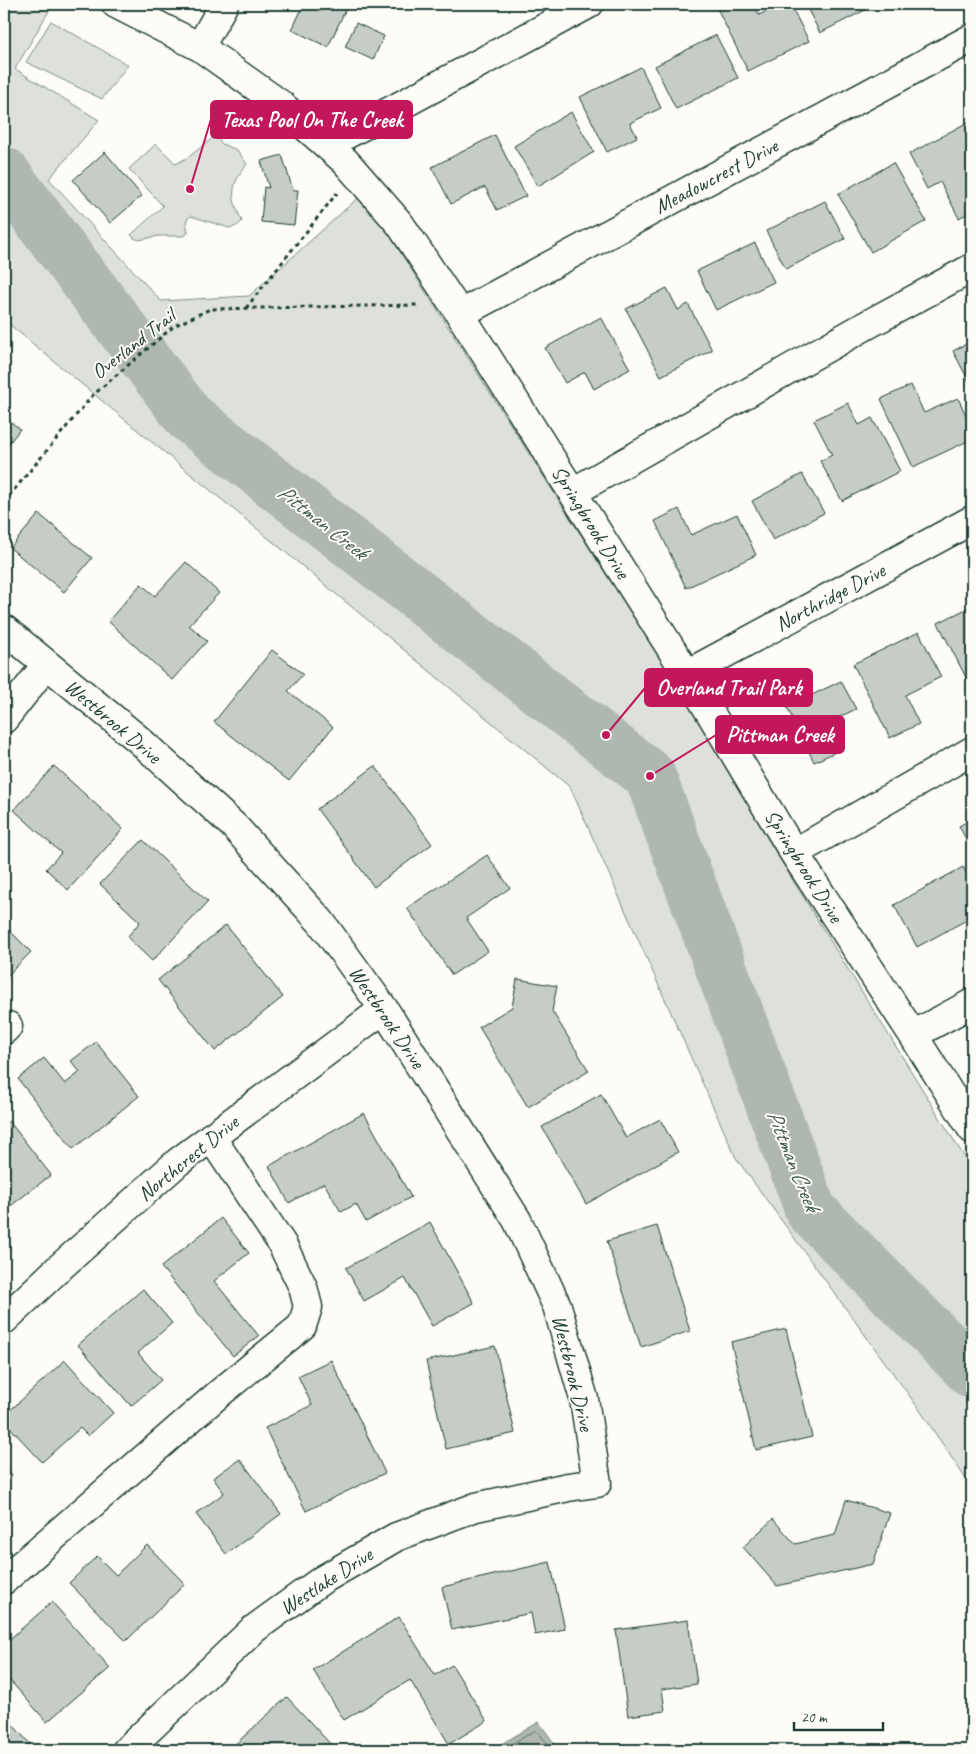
<svg xmlns="http://www.w3.org/2000/svg" width="976" height="1754" font-family="Caveat,sans-serif">
<rect width="100%" height="100%" fill="#fdfcf7"/>
<filter id="ink" filterUnits="userSpaceOnUse"><feTurbulence type="fractalNoise" baseFrequency=".02" numOctaves="2"/><feDisplacementMap in="SourceGraphic" scale="10" xChannelSelector="R" yChannelSelector="G"/><feConvolveMatrix kernelMatrix="1 2 1 2 8 2 1 2 1" color-interpolation-filters="sRGB"/></filter>
<g filter="url(#ink)">
<path fill="#dde0db" stroke="#7e8e88" d="M4,4H53L15,69L99,120L49,179L161,301L249,296L358,198L388,233L675,682L781,861L960,1150L972,1167V1488L919,1409L736,1158L570,787L4,320Z
M51,21L128,65L102,99L26,62Z
M215,136L222,144L237,150L247,164C230,186 230,196 242,221C238,226 235,227 229,228L191,216L188,218L186,222L188,232L185,236H159L139,240L134,238L131,235L163,206L129,169L156,144L176,164L190,156Z"/>
<path fill="#aeb8b1" stroke="#75877f" d="M539,1722L559,1750H491Z"/>
<g fill="none" stroke-linecap="round" stroke-linejoin="round">
<path stroke="#586e66" stroke-width="1" d="M501,1750L536,1730L553,1750"/>
<path stroke="#aeb8b1" stroke-width="52" d="M4,173L189,417L650,776L811,1211L972,1372"/>
</g>
<path fill="#c6cdc7" stroke="#1f3d34" d="M304,4H348L328,47L292,30Z
M715,4H753L759,15L781,4H790L809,41L748,71Z
M805,4H877L820,33Z
M356,23L384,36L373,60L345,47Z
M716,35L738,78L676,109L655,66Z
M641,67L661,108L630,123L637,137L607,152L580,97Z
M571,112L594,152L538,186L514,146Z
M968,122L972,130V211L959,218L940,182L927,189L909,154Z
M495,135L526,196L497,210L485,187L451,204L432,167Z
M105,152L142,196L110,223L73,180Z
M282,155L293,190H298L294,225L261,222L264,187L269,188L261,161Z
M893,163L926,221L871,252L838,194Z
M825,201L845,239L786,269L766,231Z
M755,243L774,282L716,310L697,271Z
M667,288L678,310L688,304L712,350L661,376L626,309Z
M601,317L630,369L594,389L585,372L565,383L545,348Z
M972,341V387L953,351Z
M911,385L924,413L958,398L972,428V439L913,467L881,399Z
M848,403L859,425L872,418L900,471L842,501L820,461L832,455L814,420Z
M4,417L20,429L4,450Z
M802,474L824,513L773,540L752,501Z
M679,509L691,535L737,514L756,555L686,588L655,521Z
M39,514L92,558L64,592L10,548Z
M186,562L219,593L189,625L207,641L172,680L108,621L141,584L155,596Z
M972,606V689L938,623Z
M919,632L941,677L905,695L919,724L890,738L853,664Z
M272,650L303,674L288,691L333,727L289,781L214,722Z
M841,681L856,709L831,721L844,748L814,762L787,707Z
M54,766L123,829L68,890L46,869L61,853L14,810Z
M375,766L432,844L374,887L317,809Z
M972,819V850L959,826Z
M143,840L208,902L152,961L127,937L140,922L100,884Z
M487,855L510,888L466,918L488,951L452,975L407,908Z
M963,867L972,883V917L917,947L894,905Z
M4,925L31,952L4,979Z
M226,925L283,997L215,1051L158,980Z
M517,979L557,986L552,1011L589,1071L528,1107L479,1027L512,1007Z
M96,1042L139,1096L73,1149L18,1079L44,1058L65,1084L80,1072L71,1061Z
M601,1094L626,1138L660,1119L678,1152L586,1204L542,1127Z
M364,1113L411,1197L366,1222L356,1204L341,1212L324,1183L289,1203L269,1166Z
M9,1121L51,1175L4,1211V1125Z
M221,1218L249,1253L214,1281L259,1336L233,1356L161,1267Z
M430,1222L474,1303L432,1326L405,1278L364,1301L346,1268Z
M657,1226L690,1331L641,1347L607,1241Z
M143,1289L172,1323L138,1353L161,1380L131,1406L78,1345Z
M786,1329L812,1437L756,1450L731,1342Z
M495,1346L515,1433L446,1449L426,1361Z
M65,1360L113,1413L88,1436L80,1428L42,1462L4,1421V1416Z
M331,1360L385,1473L306,1511L265,1428L312,1405L298,1376Z
M240,1459L281,1514L226,1554L196,1514L224,1493L213,1478Z
M4,1466L12,1476L4,1483Z
M846,1500L890,1513L873,1564L777,1586L743,1547L773,1519L795,1544L835,1535Z
M147,1545L185,1584L126,1641L69,1583L97,1556L116,1575Z
M550,1562L565,1629L535,1635L531,1613L452,1630L442,1587Z
M52,1602L110,1668L47,1722L4,1674V1644Z
M399,1617L435,1675L452,1665L487,1721L449,1744L410,1680L344,1720L313,1670Z
M688,1620L697,1684L662,1689L665,1711L628,1716L616,1630Z
M287,1697L334,1748L332,1750H229Z
M4,1715L30,1744L22,1750H4Z"/>
<g fill="none" stroke-linecap="round" stroke-linejoin="round">
<defs>
<path id="minor" d="M116,4L200,47L280,104L346,162L400,224L460,314L687,674L794,853L913,1035L972,1129
M200,47L224,4
M327,145L589,4
M460,314L972,38
M573,492L865,326L972,268
M4,629L138,739L234,826L321,922L384,1009L517,1220L557,1306L584,1399L597,1483L568,1487L476,1507L396,1537L322,1580L254,1629L127,1750
M687,674L972,520
M4,719L46,665
M794,853L972,751
M4,1030L8,1026
M913,1035L972,1003
M4,1320L58,1269L178,1162L384,1009
M4,1580L221,1392L302,1326L308,1307L303,1287L282,1244L211,1137"/>
</defs>
<use href="#minor" stroke="#1f3d34" stroke-width="31"/>
<path stroke="#1f3d34" stroke-width="3" stroke-dasharray="4 4" stroke-linecap="butt" d="M246,308L337,193
M4,502L93,395L174,326L210,309L416,305L420,304"/>
<use href="#minor" stroke="#fdfcf7" stroke-width="28"/>
</g>
</g>
<g text-anchor="middle" stroke-width="4" stroke-linejoin="round" paint-order="stroke">
<g font-size="21" fill="#1f3d34" stroke="#fdfcf7">
<text transform="translate(716 176) rotate(-28)" y="7">Meadowcrest Drive</text>
<text transform="translate(133 344) rotate(-38)" y="7">Overland Trail</text>
<text transform="translate(591 522) rotate(58)" y="7">Springbrook Drive</text>
<text transform="translate(830 597) rotate(-28)" y="7">Northridge Drive</text>
<text transform="translate(113 721) rotate(40)" y="7">Westbrook Drive</text>
<text transform="translate(804 866) rotate(58)" y="7">Springbrook Drive</text>
<text transform="translate(387 1017) rotate(56)" y="7">Westbrook Drive</text>
<text transform="translate(188 1158) rotate(-39)" y="7">Northcrest Drive</text>
<text transform="translate(573 1373) rotate(76)" y="7">Westbrook Drive</text>
<text transform="translate(326 1581) rotate(-33)" y="7">Westlake Drive</text>
</g>
<g font-size="22" font-style="italic" fill="#435c53" stroke="#fdfcf7">
<text transform="translate(323 521) rotate(38)" y="8">Pittman Creek</text>
<text transform="translate(794 1160) rotate(68)" y="8">Pittman Creek</text>
</g>
</g>
<path fill="none" stroke="#c2185b" stroke-width="2" d="M190 189L211 119M606 735L645 688M650 776L716 735"/>
<g fill="#c2185b" stroke="#fdfcf7" stroke-width="2">
<circle cx="190" cy="189" r="5"/>
<circle cx="606" cy="735" r="5"/>
<circle cx="650" cy="776" r="5"/>
</g>
<g fill="#c2185b" stroke="#c2185b" stroke-width="2">
<rect x="211" y="101" width="201" height="37" rx="5"/>
<rect x="645" y="669" width="167" height="37" rx="5"/>
<rect x="716" y="716" width="128" height="37" rx="5"/>
</g>
<g font-size="22" text-anchor="middle" font-weight="bold" fill="#fff">
<text x="312" y="127">Texas Pool On The Creek</text>
<text x="729" y="695">Overland Trail Park</text>
<text x="780" y="742">Pittman Creek</text>
</g>
<rect width="976" height="1754" fill="none" stroke="#fdfcf7" stroke-width="20"/>
<rect x="10" y="10" width="956" height="1734" fill="none" stroke="#1f3d34" stroke-width="2" filter="url(#ink)"/>
<path d="M794 1722v8h89v-8" fill="none" stroke="#1f3d34" stroke-width="2.5"/>
<text x="801" y="1722" font-size="15" fill="#1f3d34" stroke="#fdfcf7" stroke-width="4" paint-order="stroke">20 m</text>
</svg>
